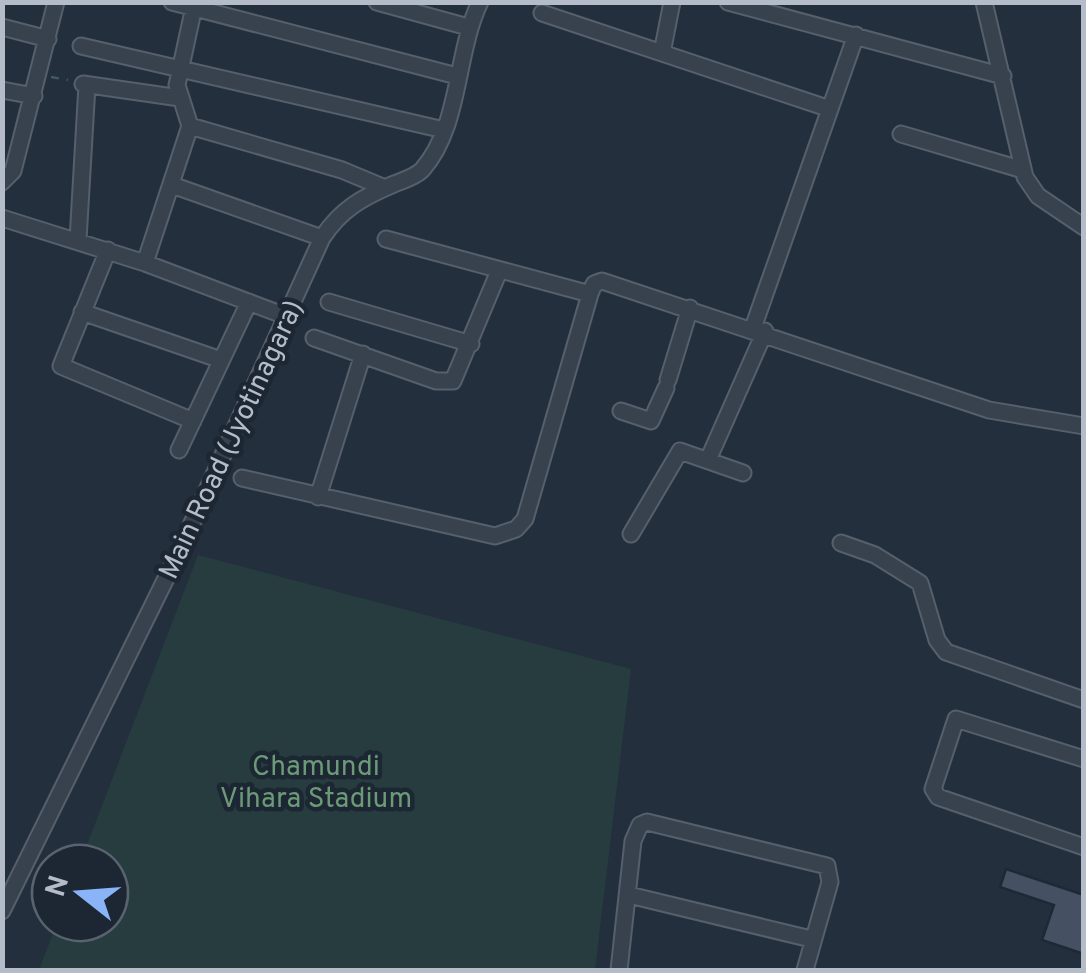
<svg xmlns="http://www.w3.org/2000/svg" width="1086" height="973" font-family="Overpass,sans-serif">
<rect width="100%" height="100%" fill="#242f3e"/>
<path fill="#263c3f" d="M198,555L631,669L595,970H39L57,923H110V863H80Z"/>
<path fill="#455162" stroke="#1f2835" stroke-width="2.5" d="M1006,869L1084,895V954L1042,940L1054,905L1000,887Z"/>
<g fill="none" stroke-linecap="round" stroke-linejoin="round">
<defs>
<path id="minor" d="M172,2L457,76
M377,2L468,27
M728,2L1003,76
M984,2L1025,177L1038,196L1084,227
M542,13L830,109
M2,27L48,39
M81,46L444,130
M662,53L672,2
M83,84L180,98
M2,90L34,96
M190,126L342,170L385,188
M901,134L1023,170
M2,182L13,171L56,2
M172,185L322,238
M2,218L145,263L288,317
M386,239L590,294
M78,240L87,85
M108,250L61,366L193,421
M145,263L190,126L177,85L195,2
M329,302L471,344
M82,312L221,360
M753,328L856,35
M314,338L436,381H453L499,271
M668,380L690,308
M621,411L651,421L666,388
M179,450L249,302
M708,460L765,331
M242,478L495,536L516,529L525,519L590,294L594,284L602,281L989,410L1084,426
M318,497L363,354
M631,534L680,451L743,473
M841,543L875,555L920,583L937,640L946,652L1084,700
M1084,759L956,719L933,789L938,797L1084,847
M629,895L811,939
M2,911L177,556L322,238C341,209 363,197 394,184C404,180 415,177 422,170C461,126 455,54 480,2
M619,970L633,841L640,825L647,822L827,866L830,882L805,970"/>
</defs>
<use href="#minor" stroke="#565f6c" stroke-width="19"/>
<path stroke="#44595c" stroke-width="2.5" stroke-dasharray="8 8" stroke-linecap="butt" d="M51,77L68,80"/>
<use href="#minor" stroke="#38414e" stroke-width="15"/>
</g>
<g text-anchor="middle" stroke-width="9" stroke-linejoin="round" paint-order="stroke">
<g font-size="28" fill="#b4bcc9" stroke="#1d2633">
<text transform="translate(230 439) rotate(-65)" y="10">Main Road (Jyotinagara)</text>
</g>
<g font-size="28" fill="#6b9a76" stroke="#1d2633">
<text x="316" y="775">Chamundi<tspan x="316" dy="32">Vihara Stadium</tspan></text>
</g>
</g>
<rect width="1086" height="973" fill="none" stroke="#b4bcc9" stroke-width="10"/>
<g transform="translate(80 893) rotate(287)"><circle r="48" fill="#1d2633" stroke="#59626f" stroke-width="2.5"/>
<path d="M0-8L18 38L0 25L-18 38Z" fill="#8ab4f8"/>
<text y="-15" font-size="28" font-weight="bold" text-anchor="middle" fill="#b4bcc9">N</text>
</g>
</svg>
